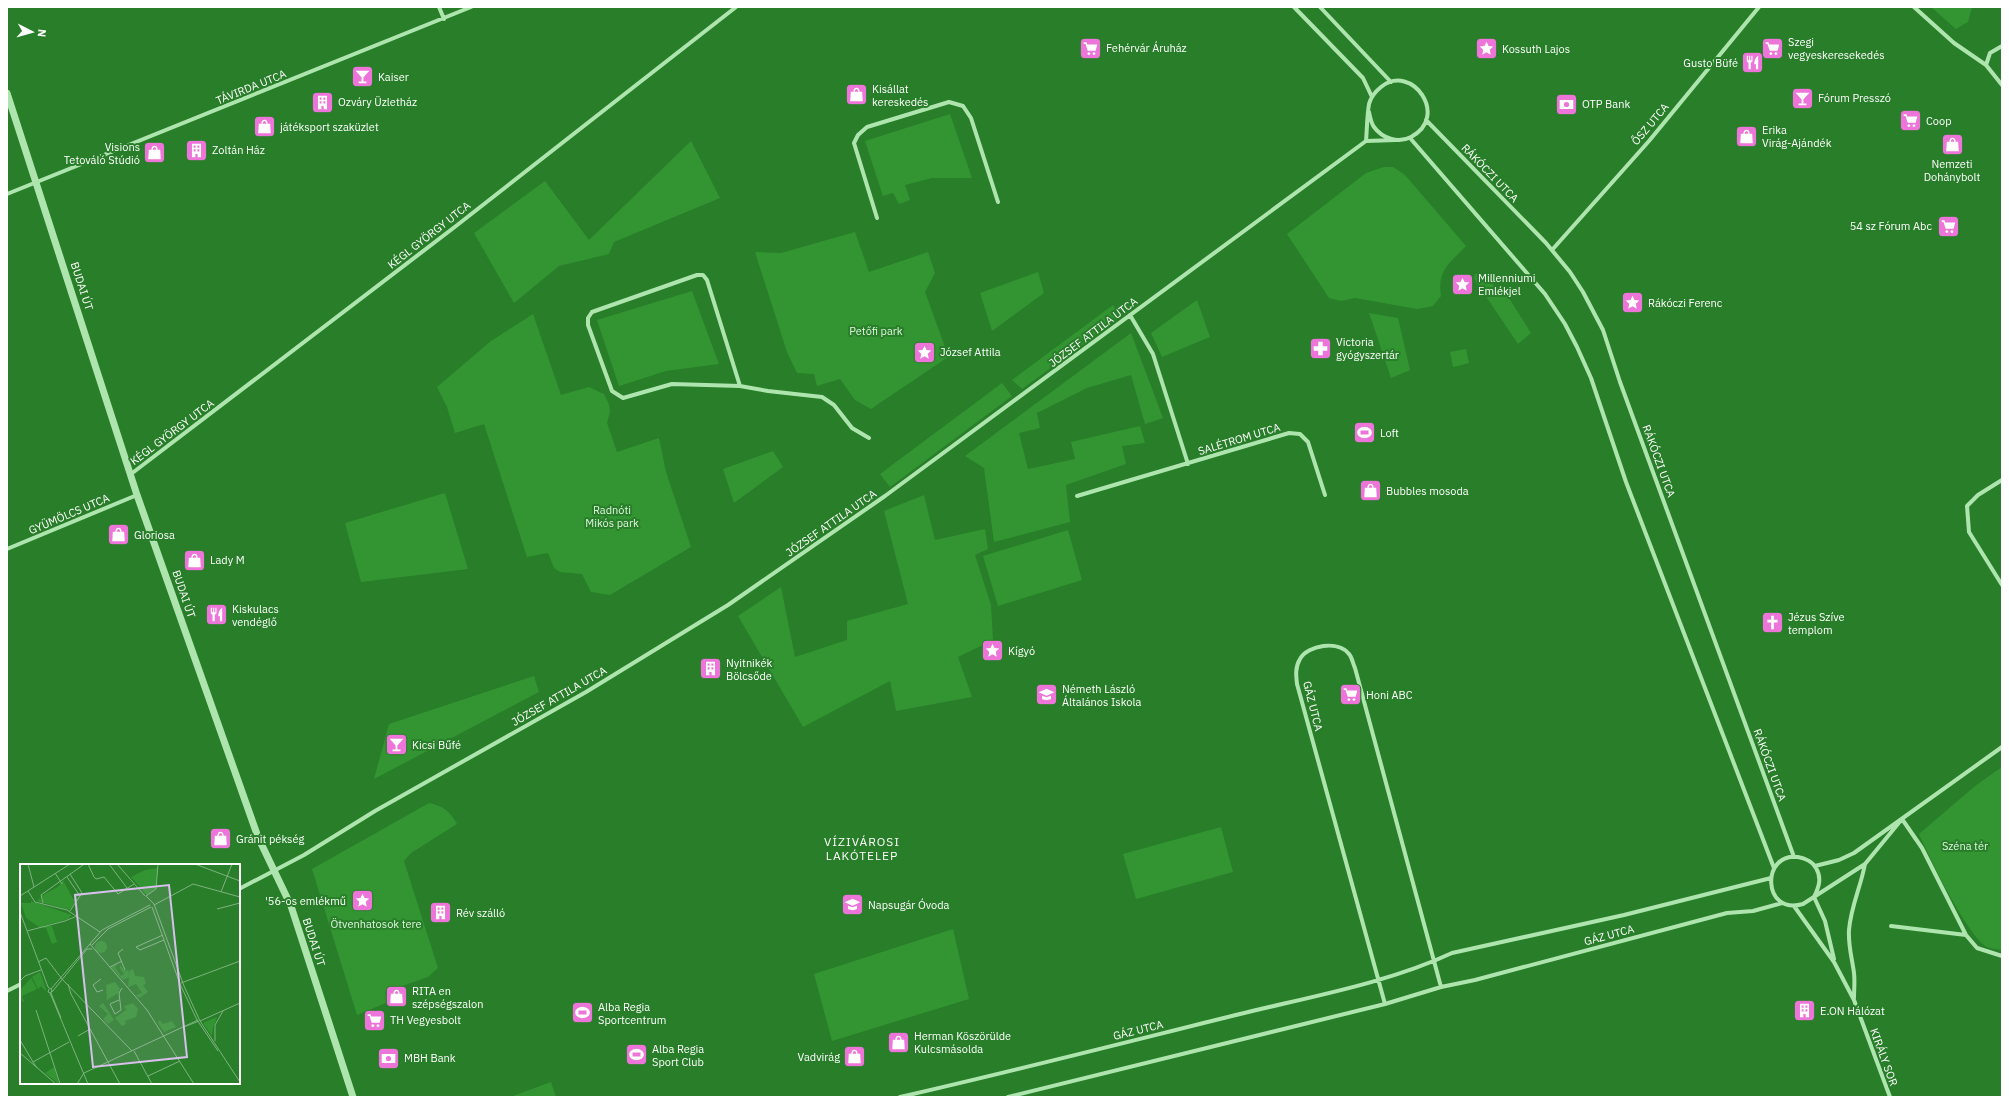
<svg xmlns="http://www.w3.org/2000/svg" width="2009" height="1104" font-family="'IBM Plex Sans',sans-serif">
<rect width="100%" height="100%" fill="#287e29"/>
<path fill="#339532" d="M1931,7H1972L1968,22L1956,29Z
M950,114L972,178H932L905,185L910,200L899,204L893,193L883,196L865,141Z
M691,141L720,198L614,242L609,254L559,266L514,303L474,233L545,181L589,240Z
M1384,167H1393L1405,175L1466,246C1449,264 1437,270 1441,296L1433,306L1417,309L1355,298L1341,301L1329,298L1287,234L1366,173Z
M855,232L869,272L928,252L935,273L925,292L945,347L951,355L871,409L855,400L840,379L817,386L814,374L797,373L787,352L755,252L781,253Z
M1038,272L1044,293L992,331L980,293Z
M1476,273L1485,283L1489,280L1503,296L1507,295L1531,333L1518,344L1479,286L1474,278Z
M692,291L719,364L666,371L619,386L597,320Z
M1197,300L1210,337L1162,357L1151,333Z
M1113,305L1120,317L1022,389L1012,380Z
M1369,313L1398,318L1410,370L1391,378Z
M533,314L561,395L589,387L604,394L609,404L610,412L607,423L617,452L659,438L666,472L691,547L610,595L591,592L582,574L560,572L554,568L548,553L527,557L484,424L455,433L447,407L437,387L491,341Z
M1131,333L1163,418L1145,424L1131,375L1087,388L1037,413L1040,428L1019,433L1028,469L1075,459L1071,442L1140,426L1145,443L1122,446L1126,464L1066,485L1070,522L994,542L984,468L965,456Z
M1466,349L1469,363L1453,367L1450,352Z
M1002,383L1012,396L890,487L880,474Z
M773,451L783,467L734,503L723,469Z
M445,493L468,569L361,582L345,523Z
M924,495L935,540L985,529L988,549L975,555L991,605L993,640L958,657L972,697L896,711L890,681L803,727L738,616L781,587L795,657L847,640V621L908,604L884,511Z
M1068,530L1082,580L998,606L983,556Z
M534,676L539,692L374,779L389,724Z
M2002,767V950C1997,949 1991,949 1987,947C1968,937 1929,857 1919,834L1975,786Z
M429,803C443,806 450,811 457,824L411,853L404,861L438,968L428,977L385,992L388,1002L357,1015L312,869Z
M1221,827L1233,872L1136,899L1123,854Z
M953,929L969,999L832,1041L814,974Z
M551,1082L556,1097H510Z"/>
<g fill="none" stroke-linecap="round" stroke-linejoin="round">
<path stroke="#aee5ae" stroke-width="4" d="M439,7L444,19
M1294,7L1363,78L1372,97
M1320,7L1391,82
M1914,7L1954,43L1986,65L2002,85
M1986,65L1990,53L2002,46
M1426,120L1546,243L1570,272L1583,292L1603,330L1620,382L1794,857
M1410,138L1545,294L1565,324L1577,347L1591,378L1626,482L1774,868
M1366,141C1367,129 1367,116 1369,104C1371,97 1376,91 1381,87C1412,62 1450,117 1411,137C1398,144 1382,138 1374,127C1371,123 1370,117 1369,112
M7,194L471,7
M877,218L854,143L858,135L867,127L949,102L963,106L971,118L998,202
M1552,250L1649,141L1759,7
M1130,315L1153,354L1188,464
M740,386L707,280L703,275H697L592,312L588,318V325L612,391L623,398L672,384L740,386L768,391L822,397L834,405L852,428L869,438
M131,474L456,226L736,7
M2002,480L1978,495L1967,506L1969,532L2002,585
M1077,496L1289,433L1300,434L1308,442L1325,495
M7,549L137,495
M1902,819L1922,848L1966,935L1977,948L2002,956
M1815,866L1839,860L1854,853L2002,747
M239,889L304,855L375,811L586,692L728,605L885,496L1366,141L1396,140
M1814,897C1819,887 1822,878 1816,868C1813,862 1805,858 1798,857C1761,852 1762,916 1803,904L1865,864L1902,819
M1814,897L1825,921L1834,959
M1794,906L1834,962L1854,1000L1890,1097
M1891,926L1966,935
M7,991L21,984
M1854,998C1854,990 1855,981 1854,973C1852,958 1848,945 1849,930C1851,906 1861,886 1865,864
M1385,1004L1297,684C1296,676 1295,667 1300,659C1308,645 1338,640 1349,654C1352,657 1353,664 1355,668L1441,987
M900,1097C1014,1071 1127,1042 1240,1014C1309,997 1388,983 1452,953L1624,915L1771,878
M1008,1097L1385,1004L1441,987L1475,980L1727,913L1753,911L1782,903"/>
<path stroke="#aee5ae" stroke-width="7" d="M7,93L137,495L258,837L291,906L353,1097"/>
</g>
<defs>
<symbol id="supermarket-square" viewBox="-11 -11 22 22"><rect x="-9" y="-9" width="18" height="18" rx="4" fill="#ed74d9" stroke="#287e29"/><path d="M-6-5.5h2.5l.6 2H6L4.5 2H-2.5L-4.4-4H-6ZM-1.5 3.2a1.3 1.3 0 1 0 .1 0ZM3 3.2a1.3 1.3 0 1 0 .1 0Z" fill="#fff"/></symbol>
<symbol id="sight-square" viewBox="-11 -11 22 22"><rect x="-9" y="-9" width="18" height="18" rx="4" fill="#ed74d9" stroke="#287e29"/><path d="M0-6L1.8-2.2L6-1.7L2.9 1.2L3.7 5.4L0 3.3L-3.7 5.4L-2.9 1.2L-6-1.7L-1.8-2.2Z" fill="#fff"/></symbol>
<symbol id="restaurant-square" viewBox="-11 -11 22 22"><rect x="-9" y="-9" width="18" height="18" rx="4" fill="#ed74d9" stroke="#287e29"/><path d="M-5-6h1v4h1v-4h1v4h1v-4h1v5L-1.5 .5V6h-2V.5L-5-1ZM5-6V6H3V1.5H1.5Q1.5-4 5-6Z" fill="#fff"/></symbol>
<symbol id="bar-square" viewBox="-11 -11 22 22"><rect x="-9" y="-9" width="18" height="18" rx="4" fill="#ed74d9" stroke="#287e29"/><path d="M-6-5H6L.8 .8V4.5H3.5V6h-7V4.5H-.8V.8Z" fill="#fff"/></symbol>
<symbol id="shop-square" viewBox="-11 -11 22 22"><rect x="-9" y="-9" width="18" height="18" rx="4" fill="#ed74d9" stroke="#287e29"/><path d="M-5-2.5h2.3a2.7 3.5 0 0 1 5.4 0H5L5.5 6h-11ZM-1.5-2.5h3a1.5 2.3 0 0 0-3 0Z" fill="#fff"/></symbol>
<symbol id="building-square" viewBox="-11 -11 22 22"><rect x="-9" y="-9" width="18" height="18" rx="4" fill="#ed74d9" stroke="#287e29"/><path d="M-4-6H4V6H1V3H-1V6H-4ZM-2.5-4.3h1.7v1.8h-1.7ZM.8-4.3h1.7v1.8H.8ZM-2.5-1h1.7V.8h-1.7ZM.8-1h1.7V.8H.8Z" fill="#fff"/></symbol>
<symbol id="bank-square" viewBox="-11 -11 22 22"><rect x="-9" y="-9" width="18" height="18" rx="4" fill="#ed74d9" stroke="#287e29"/><path d="M-6-4H6V4H-6ZM0-2.3a2.3 2.3 0 1 0 0 4.6a2.3 2.3 0 1 0 0-4.6Z" fill="#fff"/></symbol>
<symbol id="pharmacy-square" viewBox="-11 -11 22 22"><rect x="-9" y="-9" width="18" height="18" rx="4" fill="#ed74d9" stroke="#287e29"/><path d="M-2-6h4v4h4v4h-4v4h-4v-4h-4v-4h4Z" fill="#fff"/></symbol>
<symbol id="stadium-square" viewBox="-11 -11 22 22"><rect x="-9" y="-9" width="18" height="18" rx="4" fill="#ed74d9" stroke="#287e29"/><path d="M0-5a6.5 5 0 1 0 0 10a6.5 5 0 1 0 0-10ZM-3.5-1.8h7v3.6h-7Z" fill="#fff"/></symbol>
<symbol id="church-square" viewBox="-11 -11 22 22"><rect x="-9" y="-9" width="18" height="18" rx="4" fill="#ed74d9" stroke="#287e29"/><path d="M-1.2-6h2.4v3.5h3.3v2.4h-3.3V6h-2.4V-.1h-3.3v-2.4h3.3Z" fill="#fff"/></symbol>
<symbol id="school-square" viewBox="-11 -11 22 22"><rect x="-9" y="-9" width="18" height="18" rx="4" fill="#ed74d9" stroke="#287e29"/><path d="M0-5L7-2L0 1L-7-2ZM-4 1L0 2.5L4 1V4Q0 6-4 4Z" fill="#fff"/></symbol>
</defs>
<g fill-rule="evenodd">
<use href="#supermarket-square" x="1078" y="36" width="25" height="25"/>
<use href="#supermarket-square" x="1760" y="36" width="25" height="25"/>
<use href="#sight-square" x="1474" y="36" width="25" height="25"/>
<use href="#restaurant-square" x="1740" y="50" width="25" height="25"/>
<use href="#bar-square" x="350" y="64" width="25" height="25"/>
<use href="#shop-square" x="844" y="82" width="25" height="25"/>
<use href="#bar-square" x="1790" y="86" width="25" height="25"/>
<use href="#building-square" x="310" y="90" width="25" height="25"/>
<use href="#bank-square" x="1554" y="92" width="25" height="25"/>
<use href="#supermarket-square" x="1898" y="108" width="25" height="25"/>
<use href="#shop-square" x="252" y="114" width="25" height="25"/>
<use href="#shop-square" x="1734" y="124" width="25" height="25"/>
<use href="#shop-square" x="1940" y="132" width="25" height="25"/>
<use href="#building-square" x="184" y="138" width="25" height="25"/>
<use href="#shop-square" x="142" y="140" width="25" height="25"/>
<use href="#supermarket-square" x="1936" y="214" width="25" height="25"/>
<use href="#sight-square" x="1450" y="272" width="25" height="25"/>
<use href="#sight-square" x="1620" y="290" width="25" height="25"/>
<use href="#pharmacy-square" x="1308" y="336" width="25" height="25"/>
<use href="#sight-square" x="912" y="340" width="25" height="25"/>
<use href="#stadium-square" x="1352" y="420" width="25" height="25"/>
<use href="#shop-square" x="1358" y="478" width="25" height="25"/>
<use href="#shop-square" x="106" y="522" width="25" height="25"/>
<use href="#shop-square" x="182" y="548" width="25" height="25"/>
<use href="#restaurant-square" x="204" y="602" width="25" height="25"/>
<use href="#church-square" x="1760" y="610" width="25" height="25"/>
<use href="#sight-square" x="980" y="638" width="25" height="25"/>
<use href="#building-square" x="698" y="656" width="25" height="25"/>
<use href="#school-square" x="1034" y="682" width="25" height="25"/>
<use href="#supermarket-square" x="1338" y="682" width="25" height="25"/>
<use href="#bar-square" x="384" y="732" width="25" height="25"/>
<use href="#shop-square" x="208" y="826" width="25" height="25"/>
<use href="#sight-square" x="350" y="888" width="25" height="25"/>
<use href="#school-square" x="840" y="892" width="25" height="25"/>
<use href="#building-square" x="428" y="900" width="25" height="25"/>
<use href="#shop-square" x="384" y="984" width="25" height="25"/>
<use href="#building-square" x="1792" y="998" width="25" height="25"/>
<use href="#stadium-square" x="570" y="1000" width="25" height="25"/>
<use href="#supermarket-square" x="362" y="1008" width="25" height="25"/>
<use href="#shop-square" x="886" y="1030" width="25" height="25"/>
<use href="#stadium-square" x="624" y="1042" width="25" height="25"/>
<use href="#shop-square" x="842" y="1044" width="25" height="25"/>
<use href="#bank-square" x="376" y="1046" width="25" height="25"/>
</g>
<g text-anchor="middle" stroke-width="4" stroke-linejoin="round" paint-order="stroke">
<g font-size="11" fill="#fff" stroke="#287e29" text-anchor="start">
<text x="1788" y="46">Szegi<tspan x="1788" dy="13">vegyeskeresekedés</tspan></text>
<text x="1106" y="52">Fehérvár Áruház</text>
<text x="1502" y="53">Kossuth Lajos</text>
<text x="1738" y="67" text-anchor="end">Gusto Büfé</text>
<text x="378" y="81">Kaiser</text>
<text x="872" y="93">Kisállat<tspan x="872" dy="13">kereskedés</tspan></text>
<text x="1818" y="102">Fórum Presszó</text>
<text x="338" y="106">Ozváry Üzletház</text>
<text x="1582" y="108">OTP Bank</text>
<text x="1926" y="125">Coop</text>
<text x="280" y="131">játéksport szaküzlet</text>
<text x="1762" y="134">Erika<tspan x="1762" dy="13">Virág-Ajándék</tspan></text>
<text x="140" y="151" text-anchor="end">Visions<tspan x="140" dy="13">Tetováló Stúdió</tspan></text>
<text x="212" y="154">Zoltán Ház</text>
<text x="1952" y="168" text-anchor="middle">Nemzeti<tspan x="1952" dy="13">Dohánybolt</tspan></text>
<text x="1932" y="230" text-anchor="end">54 sz Fórum Abc</text>
<text x="1478" y="282">Millenniumi<tspan x="1478" dy="13">Emlékjel</tspan></text>
<text x="1648" y="307">Rákóczi Ferenc</text>
<text x="1336" y="346">Victoria<tspan x="1336" dy="13">gyógyszertár</tspan></text>
<text x="940" y="356">József Attila</text>
<text x="1380" y="437">Loft</text>
<text x="1386" y="495">Bubbles mosoda</text>
<text x="134" y="539">Gloriosa</text>
<text x="210" y="564">Lady M</text>
<text x="232" y="613">Kiskulacs<tspan x="232" dy="13">vendéglő</tspan></text>
<text x="1788" y="621">Jézus Szíve<tspan x="1788" dy="13">templom</tspan></text>
<text x="1008" y="655">Kígyó</text>
<text x="726" y="667">Nyitnikék<tspan x="726" dy="13">Bölcsőde</tspan></text>
<text x="1062" y="693">Németh László<tspan x="1062" dy="13">Általános Iskola</tspan></text>
<text x="1366" y="699">Honi ABC</text>
<text x="412" y="749">Kicsi Bűfé</text>
<text x="236" y="843">Gránit pékség</text>
<text x="346" y="905" text-anchor="end">'56-os emlékmű</text>
<text x="868" y="909">Napsugár Óvoda</text>
<text x="456" y="917">Rév szálló</text>
<text x="412" y="995">RITA en<tspan x="412" dy="13">szépségszalon</tspan></text>
<text x="598" y="1011">Alba Regia<tspan x="598" dy="13">Sportcentrum</tspan></text>
<text x="1820" y="1015">E.ON Hálózat</text>
<text x="390" y="1024">TH Vegyesbolt</text>
<text x="914" y="1040">Herman Köszörülde<tspan x="914" dy="13">Kulcsmásolda</tspan></text>
<text x="652" y="1053">Alba Regia<tspan x="652" dy="13">Sport Club</tspan></text>
<text x="840" y="1061" text-anchor="end">Vadvirág</text>
<text x="404" y="1062">MBH Bank</text>
</g>
<g font-size="11" fill="#fff" stroke="#287e29">
<text transform="translate(251 87) rotate(-22)" y="4">TÁVIRDA UTCA</text>
<text transform="translate(1650 124) rotate(-50)" y="4">ŐSZ UTCA</text>
<text transform="translate(1490 173) rotate(46)" y="4">RÁKÓCZI UTCA</text>
<text transform="translate(429 235) rotate(-38)" y="4">KÉGL GYÖRGY UTCA</text>
<text transform="translate(82 286) rotate(72)" y="4">BUDAI ÚT</text>
<text transform="translate(1093 332) rotate(-37)" y="4">JÓZSEF ATTILA UTCA</text>
<text transform="translate(172 432) rotate(-37)" y="4">KÉGL GYÖRGY UTCA</text>
<text transform="translate(1239 439) rotate(-17)" y="4">SALÉTROM UTCA</text>
<text transform="translate(1659 461) rotate(70)" y="4">RÁKÓCZI UTCA</text>
<text transform="translate(69 514) rotate(-23)" y="4">GYÜMÖLCS UTCA</text>
<text transform="translate(831 523) rotate(-35)" y="4">JÓZSEF ATTILA UTCA</text>
<text transform="translate(184 594) rotate(71)" y="4">BUDAI ÚT</text>
<text transform="translate(559 696) rotate(-30)" y="4">JÓZSEF ATTILA UTCA</text>
<text transform="translate(1313 706) rotate(76)" y="4">GÁZ UTCA</text>
<text transform="translate(1770 765) rotate(70)" y="4">RÁKÓCZI UTCA</text>
<text transform="translate(1609 935) rotate(-15)" y="4">GÁZ UTCA</text>
<text transform="translate(314 942) rotate(72)" y="4">BUDAI ÚT</text>
<text transform="translate(1138 1030) rotate(-14)" y="4">GÁZ UTCA</text>
<text transform="translate(1884 1057) rotate(70)" y="4">KIRÁLY SOR</text>
</g>
<g font-size="11" fill="#dff7df" stroke="#287e29">
<text x="876" y="335">Petőfi park</text>
<text x="612" y="514">Radnóti<tspan x="612" dy="13">Mikós park</tspan></text>
<text x="1965" y="850">Széna tér</text>
<text x="376" y="928">Ötvenhatosok tere</text>
</g>
<g font-size="12" letter-spacing="1" fill="#fff" stroke="#287e29">
<text x="862" y="846">VÍZIVÁROSI<tspan x="862" dy="14">LAKÓTELEP</tspan></text>
</g>
</g>
<g transform="translate(20 864)">
<rect width="220" height="220" fill="#287e29"/>
<path d="M138,4L136,24L127,31L111,13L125,6ZM43,16L53,35H58L50,46L17,37L20,34L22,38L21,32L38,23ZM11,37L52,51L48,55L23,62H32L37,78L32,80L26,64L19,63L6,54L1,39H11ZM75 83a6 6 0 1 1 12 0a6 6 0 1 1-12 0ZM98,99L95,103L101,112L104,110L100,104V101L105,107L108,106L110,113L109,107L113,105L115,112L124,113L126,120L123,121L128,128L119,134L116,131L122,129L116,120L108,123L109,113L103,116L91,103ZM20,108L26,125V127L21,122L18,125L12,113ZM11,114L17,125L2,132L4,137L2,138L0,126ZM95,118L100,125L98,129L87,136L86,121ZM83,139L94,156L88,160L83,155L88,150L79,142ZM113,139L118,145L116,153L105,157L106,160L102,162L95,154L106,146L104,142ZM197,153L193,163L192,172L183,159ZM139,156L143,160L152,157L156,163L144,168L138,159ZM34,203L39,220L25,209Z" fill="#339532"/>
<path fill="none" stroke="#7eb27f" stroke-width="1" d="M8,0L14,23M68,0L74,13L76,15L84,13L98,30L114,20M89,0L107,24M97,0L125,32M175,0L220,17M35,9L42,20M47,13L60,32M8,27L15,38L47,46L80,68M201,28L212,0M0,32L50,0M126,32L134,40L164,122L180,157M126,32L136,25L138,0M23,39L21,31L63,1M134,41L173,20L220,33M132,43L160,120L177,156M197,45L220,39M50,47L62,29L50,10M0,48L28,123L32,126L31,129L28,128L29,125M7,67L45,57L57,52M143,71L116,83L120,86L144,76M70,80L127,146L174,220M72,81L88,65L131,43M103,85L98,89L105,106M18,98L26,94L42,115L112,187M90,103L102,97M81,115L73,121L77,128L83,126M0,117L5,112L21,106M161,119L220,97M48,120L51,130L100,220M31,125L82,66L130,41M32,128L67,85H72M30,129L68,220M31,129L41,154M99,136L90,140L95,150L101,146L99,129L102,124M220,139L180,157L220,218M16,146L40,220M177,156L198,187M164,163L179,157M58,172L70,165M0,176L13,198M195,177V161L203,147M114,187L132,220M0,189L36,220M17,204L13,198L49,178M128,212L160,197M57,220L64,209L178,156"/>
<path fill="#d7c0ec" fill-opacity="0.15" stroke="#d7c0ec" stroke-width="2" d="M149,21L167,193L73,203L55,31Z"/>
<rect width="220" height="220" fill="none" stroke="#fff" stroke-width="2"/>
</g>
<rect width="2009" height="1104" fill="none" stroke="#ffffff" stroke-width="16"/>
<g transform="translate(32 32) rotate(96)" stroke="#287e29" stroke-width="3" paint-order="stroke">
<path d="M0-3L7 15L0 10L-7 15Z" fill="#ffffff"/>
<text y="-6" font-size="11" font-weight="bold" text-anchor="middle" fill="#ffffff">N</text>
</g>
</svg>
